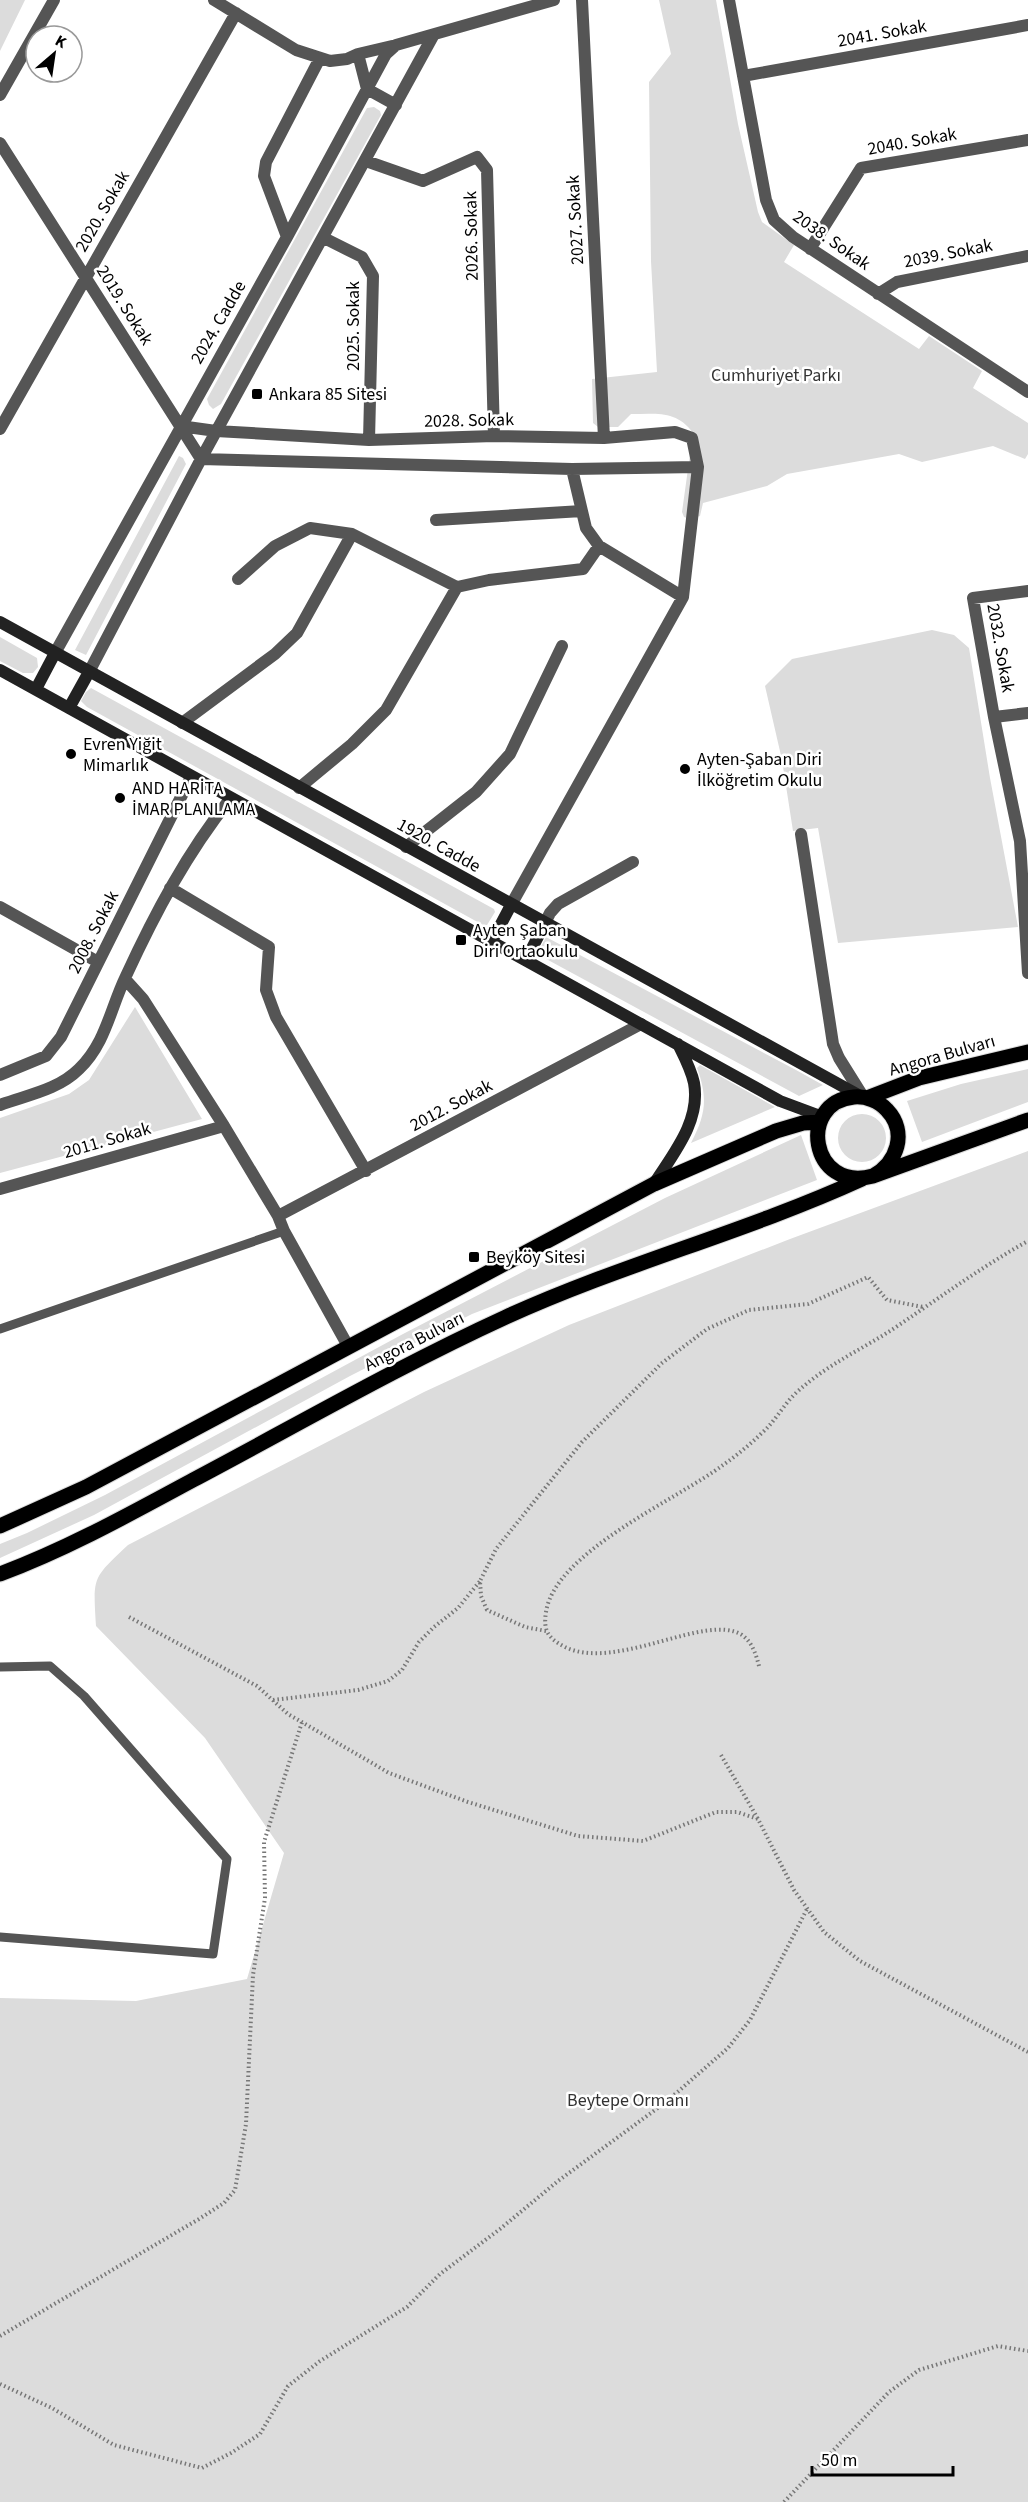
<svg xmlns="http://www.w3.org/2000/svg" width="1028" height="2502" font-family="'Source Sans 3',sans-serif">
<rect width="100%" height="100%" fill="#fff"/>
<path fill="#dcdcdc" d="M0,0H25L0,51Z
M659,0H716L738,124L758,212L762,222L794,245L784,262L919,349L929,336L982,371L973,388L1028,423V454L1025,459L993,446L922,462L899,454L787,474L767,486L703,503L700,516L690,519L684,517L682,512L693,433C677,410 655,414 631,414L618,427H598L593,423L592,379L657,372L651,261L649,82L671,54Z
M374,107L380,111L381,115L221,404L213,409L209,405L207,399L367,108Z
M179,456L183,458L186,464L86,655L75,650Z
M932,630L954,635L969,648L990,778L1018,927L838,943L818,828L793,831L782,760L765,686L792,659Z
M0,637L37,658L38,667L33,673H23L0,661Z
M91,688L494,909L495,912L487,925H483L87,707L81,701L86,692Z
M546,937L796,1070L823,1085L799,1096L537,954Z
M135,1007L202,1119L0,1173V1118L69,1094L89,1080Z
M700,1065L775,1107L691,1143C706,1114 708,1098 697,1068Z
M1028,1069V1102L922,1142L907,1101L961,1084Z
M838 1138a24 24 0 1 1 48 0a24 24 0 1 1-48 0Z
M801,1135L817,1180L472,1314L350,1376L94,1515L0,1558V1544L27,1533L105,1495L403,1334L665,1198Z
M1028,1151V2502H0V1998L136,2001L247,1979L284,1853L205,1738L96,1626C93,1576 92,1579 128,1545L424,1392L569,1325L790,1239Z"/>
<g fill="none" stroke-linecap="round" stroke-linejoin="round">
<defs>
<path id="primary" d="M867,1098L919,1078L1028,1052
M873,1176C897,1163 908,1132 887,1110C879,1101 866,1096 854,1097C797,1102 810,1193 873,1176L1028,1120
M0,1526L86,1487L654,1184L776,1131L803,1123L820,1122
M0,1574C67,1549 130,1514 193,1480C297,1425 399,1366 506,1317C622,1264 746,1232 862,1179"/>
</defs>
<use href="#primary" stroke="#dbdbdb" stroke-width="17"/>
<path stroke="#777" stroke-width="4" stroke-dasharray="1.5 3" stroke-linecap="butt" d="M129,1617L257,1686L288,1714L389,1773L468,1802L578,1836L643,1841L716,1812H737L758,1819
M546,1631L525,1627L487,1610L481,1596L480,1581L496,1549L582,1442L662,1363L707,1329L749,1310L808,1304L868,1277L887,1300L923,1307
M759,1666C756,1654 752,1642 742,1635C706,1612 617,1672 565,1647C548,1638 543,1631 546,1612C555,1552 678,1499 723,1465C739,1454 755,1440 768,1427C778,1416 786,1402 797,1392C830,1362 864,1349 899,1325C942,1296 983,1266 1028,1241
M273,1700L358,1690L388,1681L402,1670L419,1642L434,1627L458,1608L480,1581
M721,1755L758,1819L794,1890L824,1932L860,1961L1028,2052
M0,2336L199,2219L224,2203L235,2190L246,2124L253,1975L265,1898L264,1842L302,1722
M0,2384L52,2408L114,2445L202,2468L231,2453L260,2434L288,2386L320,2361L407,2307L440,2274L500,2229L558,2181L666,2102L728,2048L750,2020L807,1909
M784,2502L889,2392L919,2370L998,2346L1028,2351"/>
<path stroke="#555" stroke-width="9" d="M0,1329L284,1231
M0,1667L50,1666L84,1696L227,1859L213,1954L0,1937"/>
<path stroke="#555" stroke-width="12" d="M214,0L296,50L330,61L347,59L358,54L392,46
M582,0L604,438
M729,0L766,200L774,220L793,237L1028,392
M358,54L367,89L396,105
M743,76L1028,25
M0,95L54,0
M0,143L201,459L572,469L698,467
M366,161L423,181L477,157L487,170L494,436
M287,237L264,176L266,162L320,58
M324,238L362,257L373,276L369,440
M810,249L861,168L1028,140
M878,294L897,282L1028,256
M180,426L216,431L369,440L494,436L604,438L675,432L692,438L698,467L683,597L599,546L586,528L572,469
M0,429L236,13
M436,520L582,511
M238,579L275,546L310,528L352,534L457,587L489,580L583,569L599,546
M1028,591L973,598L994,717L1020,841L1028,973
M55,653L287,237L386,54L396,45L554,0
M89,672L201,459L433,36
M994,717L1028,713
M182,723L275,654L297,633L352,534
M299,788L352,744L386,710L457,587
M801,834L833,1044L839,1058L864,1098
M406,847L476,792L510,754L562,646
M170,888L269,947L266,990L276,1017L366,1171
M511,905L683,597
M0,907L98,962
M545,923L550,913L558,904L633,862
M125,979L143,999L224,1126L278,1216L284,1231L348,1346
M0,1075L46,1056L61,1037L191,777
M0,1105C27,1095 58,1090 79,1069C106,1043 110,1009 126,976C155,913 187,853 230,799
M0,1189L224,1126
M278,1216L641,1024"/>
<path stroke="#222" stroke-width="12" d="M0,622L862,1097
M0,670L780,1101L823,1117
M36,689L55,653
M69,708L89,672
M492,941L511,905
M526,960L545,923
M654,1184C673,1154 701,1121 694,1083C691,1069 684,1056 678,1044"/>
<use href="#primary" stroke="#000" stroke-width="15"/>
</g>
<g fill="#000" stroke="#fff" stroke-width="2">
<rect x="251" y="388" width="12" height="12" rx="3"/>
<circle cx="71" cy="754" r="6"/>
<circle cx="685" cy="769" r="6"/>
<circle cx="120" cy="798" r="6"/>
<rect x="455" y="934" width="12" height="12" rx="3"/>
<rect x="468" y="1251" width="12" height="12" rx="3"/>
</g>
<g text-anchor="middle" stroke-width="5" stroke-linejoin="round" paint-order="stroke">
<g font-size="18" fill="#000" stroke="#fff">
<text transform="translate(882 33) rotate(-10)" y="6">2041. Sokak</text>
<text transform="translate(912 141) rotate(-10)" y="6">2040. Sokak</text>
<text transform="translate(102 211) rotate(-60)" y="6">2020. Sokak</text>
<text transform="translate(575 220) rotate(-93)" y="6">2027. Sokak</text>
<text transform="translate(471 236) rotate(-91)" y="6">2026. Sokak</text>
<text transform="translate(832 240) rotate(35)" y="6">2038. Sokak</text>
<text transform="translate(948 253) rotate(-11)" y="6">2039. Sokak</text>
<text transform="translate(125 305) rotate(58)" y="6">2019. Sokak</text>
<text transform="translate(218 322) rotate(-60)" y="6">2024. Cadde</text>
<text transform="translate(353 326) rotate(-90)" y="6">2025. Sokak</text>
<text transform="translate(469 420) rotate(-1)" y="6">2028. Sokak</text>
<text transform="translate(1001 648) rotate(80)" y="6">2032. Sokak</text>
<text transform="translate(439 845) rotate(29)" y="6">1920. Cadde</text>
<text transform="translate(93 932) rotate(-63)" y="6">2008. Sokak</text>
<text transform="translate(942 1055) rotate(-16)" y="6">Angora Bulvarı</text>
<text transform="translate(451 1105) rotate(-28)" y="6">2012. Sokak</text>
<text transform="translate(107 1140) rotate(-16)" y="6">2011. Sokak</text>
<text transform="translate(414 1341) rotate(-27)" y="6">Angora Bulvarı</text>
</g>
<g font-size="18" fill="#333" stroke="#fff">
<text x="776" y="381">Cumhuriyet Parkı</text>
<text x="628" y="2106">Beytepe Ormanı</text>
</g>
<g font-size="18" fill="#000" stroke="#fff" text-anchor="start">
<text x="269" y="400">Ankara 85 Sitesi</text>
<text x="83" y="750">Evren Yiğit<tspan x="83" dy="21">Mimarlık</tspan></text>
<text x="697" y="765">Ayten-Şaban Diri<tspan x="697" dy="21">İlköğretim Okulu</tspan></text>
<text x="132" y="794">AND HARİTA<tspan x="132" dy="21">İMAR PLANLAMA</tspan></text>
<text x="473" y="936">Ayten Şaban<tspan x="473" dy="21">Diri Ortaokulu</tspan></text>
<text x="486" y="1263">Beyköy Sitesi</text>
</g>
</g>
<g transform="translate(54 54) rotate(29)"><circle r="28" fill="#ffffff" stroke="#999999" stroke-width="1.5"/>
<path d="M0-4.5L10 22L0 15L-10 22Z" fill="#000000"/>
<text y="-9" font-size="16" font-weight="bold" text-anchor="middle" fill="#000000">K</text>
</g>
<path d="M812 2466v9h141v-9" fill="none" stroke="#000000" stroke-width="3"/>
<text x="821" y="2466" font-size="18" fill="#000000" stroke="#ffffff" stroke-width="4.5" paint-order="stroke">50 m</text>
</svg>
